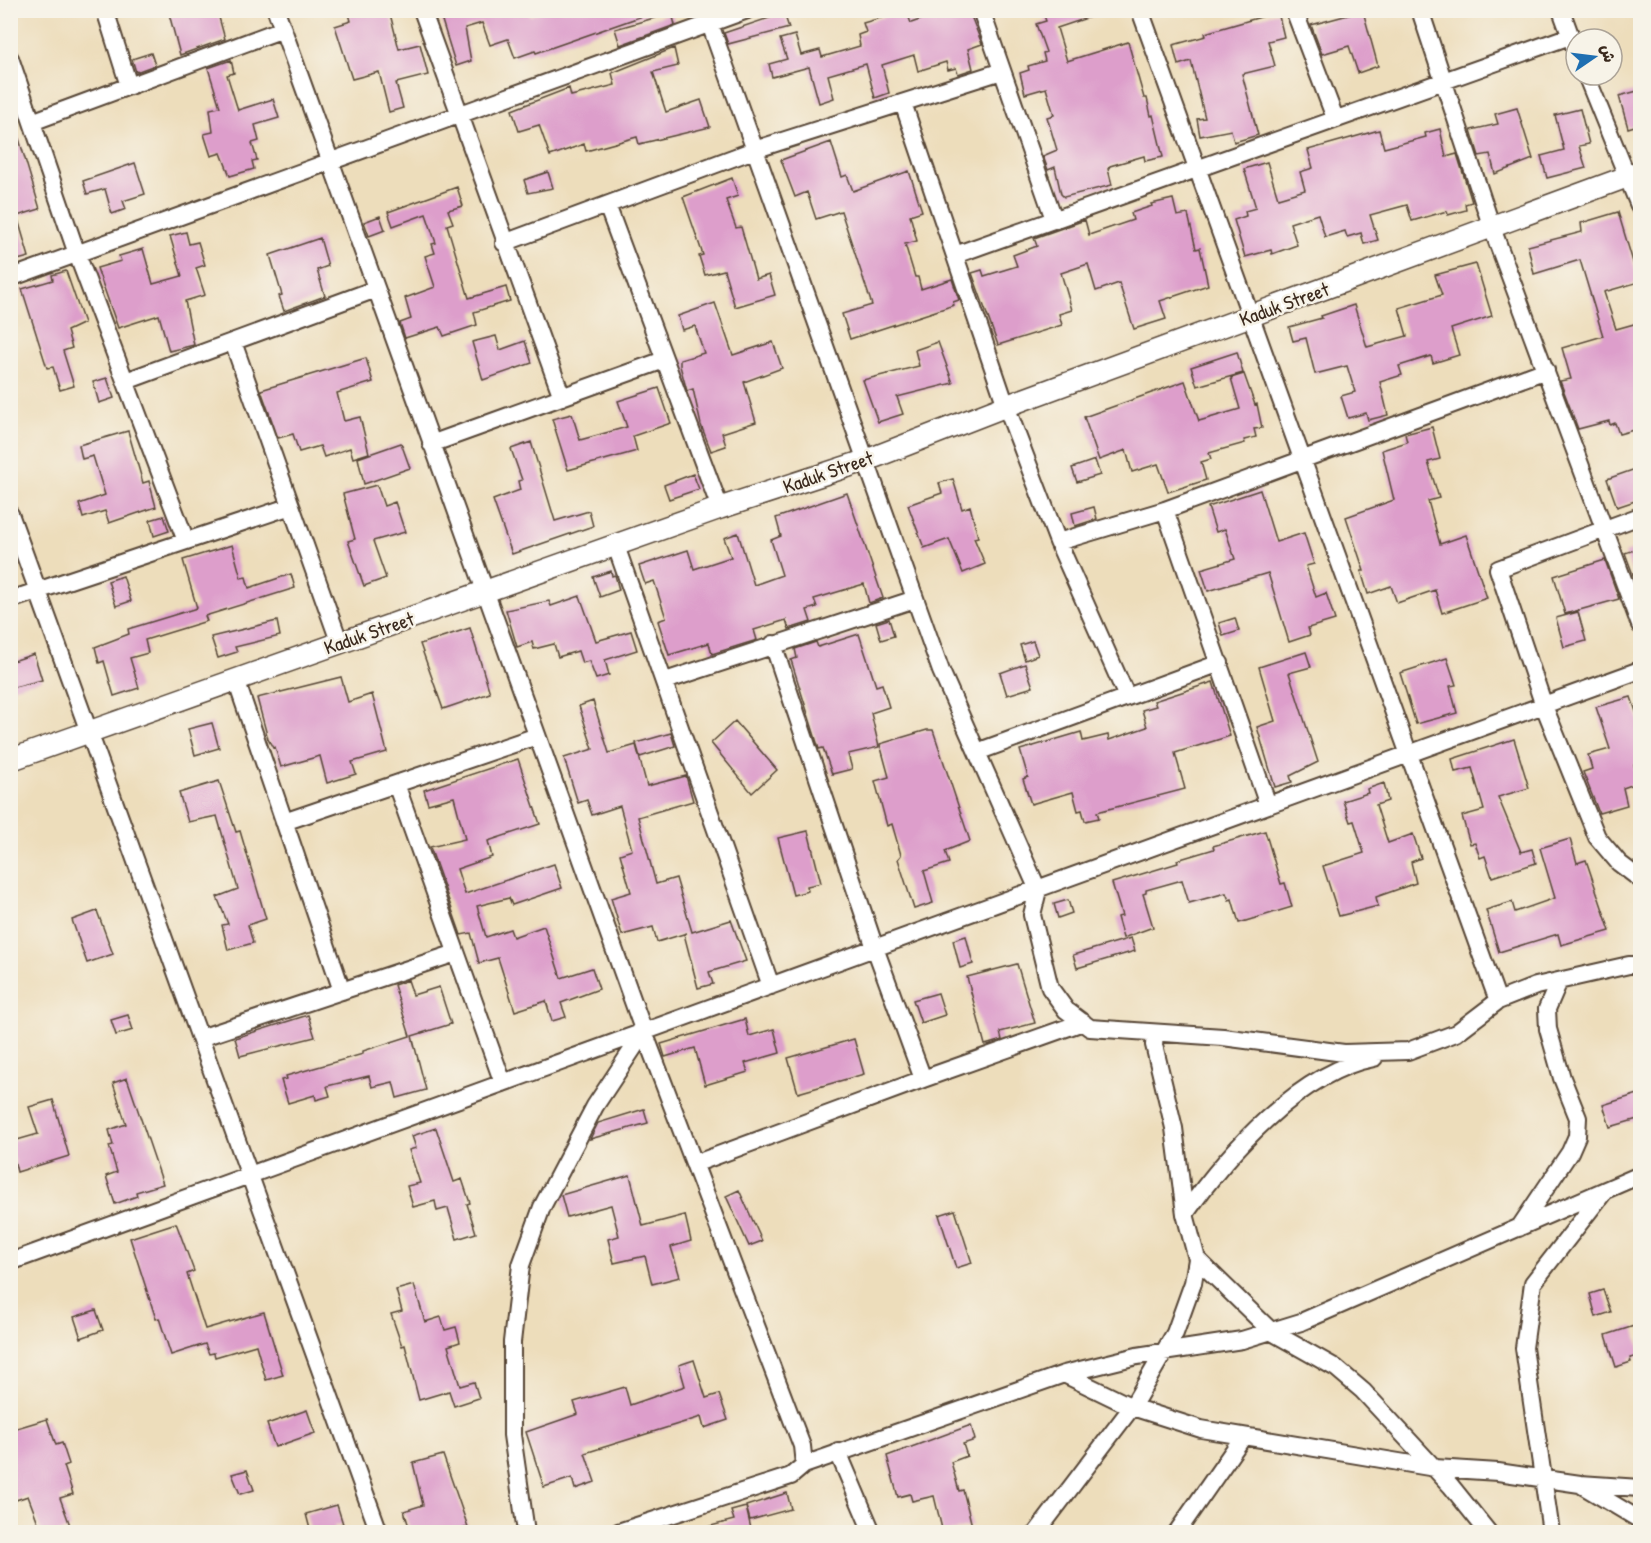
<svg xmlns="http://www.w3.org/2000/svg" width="1651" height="1543" font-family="'Patrick Hand','Playpen Sans Arabic',sans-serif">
<rect width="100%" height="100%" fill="#f7f3e8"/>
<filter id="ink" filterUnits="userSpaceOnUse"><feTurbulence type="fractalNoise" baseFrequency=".0167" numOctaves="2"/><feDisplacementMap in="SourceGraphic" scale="12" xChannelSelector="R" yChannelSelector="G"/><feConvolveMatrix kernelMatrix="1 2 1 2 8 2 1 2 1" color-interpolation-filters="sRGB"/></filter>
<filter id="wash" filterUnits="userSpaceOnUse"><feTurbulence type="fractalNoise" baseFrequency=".008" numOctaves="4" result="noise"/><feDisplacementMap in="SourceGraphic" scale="24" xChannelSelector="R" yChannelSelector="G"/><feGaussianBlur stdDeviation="1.35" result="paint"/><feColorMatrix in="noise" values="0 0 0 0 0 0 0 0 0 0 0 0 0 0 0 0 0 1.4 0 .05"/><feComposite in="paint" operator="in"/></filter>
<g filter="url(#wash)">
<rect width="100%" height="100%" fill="#edddbb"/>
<g id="blocks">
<path fill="#dd9ecb" d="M168,10H217L225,39L180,55Z
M348,10H373L374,14L389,10L399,49L420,44L428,75L396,83L403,108L389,112L379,72L352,79L335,26L351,21Z
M450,10H528L530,16L544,10H650L651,13L536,53L535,51L515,58L508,39L490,45L482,23L465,28L471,61L456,66L440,14Z
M889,10H906L911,23L946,11H969L982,44L968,49L973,69L958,74L956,68L948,70L946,62L918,71L914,55L882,65L889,93L875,98L866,64L828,75L834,98L819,103L809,67L772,77L769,64L787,59L780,39L795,35L801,55L820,50L822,57L860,46L858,35L866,32L863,23L891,15Z
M1042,10H1102V13L1057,28L1067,61L1128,42L1144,98H1147L1151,116L1153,115L1163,157L1145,161L1144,156L1110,166L1108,169L1112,185L1064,197L1061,194L1055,167L1048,170L1043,156L1057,150L1047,117L1054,115L1046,88L1025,94L1020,73L1029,70L1028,66L1045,61L1043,53L1046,52L1036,24L1046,21Z
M1363,11L1378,66L1358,73L1349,46L1322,54L1311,25Z
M1278,12L1284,37L1268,41L1275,66L1242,74L1258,135L1234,142L1231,130L1200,136L1197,119L1205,118L1191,61L1178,65L1173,45L1206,36L1205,33Z
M672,13L675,25L620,45L615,29Z
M784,13L789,28L728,44L724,33Z
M674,48L678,66L653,72L666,112L701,100L710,127L639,144L637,137L586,151L584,144L550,156L539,125L519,131L512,110L569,88L571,96L615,85L612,73Z
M151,53L155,65L136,72L132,59Z
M231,60L234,73L227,75L238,110L273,99L279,118L255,125L259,141L252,143L257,160L252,161L254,169L230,176L221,153L211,156L204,134L213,132L210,109L220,107L208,68Z
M1641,90V124L1628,128L1619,96Z
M1517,108L1533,159L1495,174L1490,154L1479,156L1471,130L1498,124L1495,114Z
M1580,109L1589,144L1579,146L1586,168L1547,178L1541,156L1564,150L1555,115Z
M14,122L40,209L17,216L29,257L10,262V123Z
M1440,129L1446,157L1457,154L1472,202L1465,204L1466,210L1448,215L1447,211L1412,221L1407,205L1370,215L1378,240L1364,244L1361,233L1347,237L1345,231L1325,237L1318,214L1290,223L1297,245L1272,254L1271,250L1245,257L1234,220L1246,216L1245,211L1256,208L1244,169L1267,162L1278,198L1305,190L1300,172L1313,168L1308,150L1379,130L1384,148L1426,137L1425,133Z
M831,142L842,177L847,175L853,191L909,171L922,211L910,215L917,241L905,244L915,277H918L921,289L952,279L959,300L953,302L954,305L850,339L842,314L872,305L841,211L816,219L807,192L795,197L781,160Z
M135,163L145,194L123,201L126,209L112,214L105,189L87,194L83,181Z
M548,172L553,188L528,193L524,180Z
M732,178L738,196L726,200L736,228L741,227L756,279L769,275L775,295L735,307L724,270L705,275L699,256L703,255L683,197Z
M457,187L463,206L448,210L453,223L447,225L469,298L506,287L510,301L474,312L477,325L444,336L440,327L405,338L400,323L411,319L405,298L435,287L425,256L435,253L432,244L436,243L426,214L393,226L388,212Z
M1173,199L1177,216L1188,214L1196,249L1200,248L1208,285L1160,301L1166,319L1134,329L1119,283L1096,291L1088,264L1061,273L1072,310L1059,314L1062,325L998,345L972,273L982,270L984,276L1017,266L1013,255L1037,246L1034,238L1085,220L1089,235L1133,220L1131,213L1152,206L1151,204Z
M1618,212L1639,282L1604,292L1616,329L1641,322V341L1636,342L1641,366V428L1619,434L1615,423L1610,425L1609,421L1578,429L1560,381L1571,379L1562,348L1603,336L1580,260L1534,274L1528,246L1582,232L1581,223Z
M380,216L385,230L369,236L364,222Z
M186,232L189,244L198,242L205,265L196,268L205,295L185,301L194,345L169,351L159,315L118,328L97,268L121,261L119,256L143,249L153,284L182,276L170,236Z
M320,238L328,266L317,270L325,296L284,311L279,296L282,295L270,255Z
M1476,264L1492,316L1451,329L1459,355L1433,363L1431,356L1399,366L1402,375L1380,382L1388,415L1368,420L1366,413L1348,418L1341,396L1355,392L1347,366L1315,374L1306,338L1293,341L1289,327L1322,318L1321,316L1354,305L1367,347L1407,336L1399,308L1442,295L1435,275Z
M66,271L84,323L67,331L72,348L63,351L74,386L60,390L53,367L47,368L22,289L53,280L52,275Z
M715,303L733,355L773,342L782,368L744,382L756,422L722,433L726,446L711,451L701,425L693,389L687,391L680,366V360L704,353L695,326L682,330L678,316Z
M496,336L500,350L525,341L532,363L483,380L472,342Z
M938,342L953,383L897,397L903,414L878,422L863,380L919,366L915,350Z
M1237,352L1243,373L1197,386L1191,367Z
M366,358L373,382L337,393L344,421L360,417L369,453L353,458L350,448L324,457L320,446L299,452L293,434L278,438L261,390Z
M1244,374L1255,405L1257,404L1262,428L1254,429L1256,437L1244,440L1245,443L1209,453L1211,459L1201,462L1206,480L1168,492L1158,464L1132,472L1126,450L1099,460L1084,417L1185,381L1199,421L1240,409L1231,378Z
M107,378L114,398L99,403L93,382Z
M659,388L671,423L633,436L637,451L568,470L552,419L572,414L580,440L627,427L618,401Z
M1432,427L1440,459L1428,462L1439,498L1428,501L1440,544L1466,535L1487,598L1442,613L1435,590L1397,603L1391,586L1368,594L1361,571H1364L1346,517L1394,500L1382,450L1407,442L1405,434Z
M128,431L143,483L149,481L156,507L109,523L105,511L83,518L79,504L105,495L93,456L82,459L79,445Z
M531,442L555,521L589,511L593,526L512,554L493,500L520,490L518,481L522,480L511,449Z
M401,443L410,468L364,484L358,458Z
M1095,460L1100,475L1077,482L1072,468Z
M1641,467V499L1617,507L1607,479Z
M693,474L699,489L669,499L664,485Z
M953,479L962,509L970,506L978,537L974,538L985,564L963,573L949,539L924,548L908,505L942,493L939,483Z
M377,485L384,506L395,502L405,532L373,541L386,578L364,586L348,541L355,539L343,494Z
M1260,490L1276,542L1304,533L1314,564L1306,566L1316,597L1326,593L1335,620L1308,628L1310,635L1289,642L1268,573L1208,591L1201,569L1235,559L1225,529L1216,532L1208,507Z
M847,493L883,598L869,603L864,584L814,599L817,607L807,610L811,622L789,629L786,620L754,630L757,640L712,654L709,643L669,655L658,621L666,618L654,581L645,584L639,566L688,550L694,569L731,557L724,538L738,533L754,585L782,575L771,540L781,536L776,518Z
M1094,507L1097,519L1075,526L1072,513Z
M164,516L169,531L154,536L150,520Z
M232,545L241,578L246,577L249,588L291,574L295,588L205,616L207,621L145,640L148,653L130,658L139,688L114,696L104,661L99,663L95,647L129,634L128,629L197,608L183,560Z
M1637,549L1641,559V578L1635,580L1625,553Z
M1605,560L1619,599L1565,614L1554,576Z
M611,571L612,576L615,575L619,590L600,597L593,577Z
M123,576L131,601L116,606L108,581Z
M580,596L596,641L631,631L637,650L605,660L609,675L596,679L589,661L582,663L578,651L558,657L554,644L534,649L532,642L517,647L506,610L549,601L551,606Z
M1578,612L1586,641L1564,647L1556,618Z
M1235,618L1239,631L1223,636L1219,623Z
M889,619L894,636L881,640L876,623Z
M277,621L280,636L235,647L237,652L218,658L211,637Z
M470,628L490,693L443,709L420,644Z
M859,634L876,686L882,684L889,707L871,713L879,747L848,754L852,769L832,774L823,748L819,749L791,660L797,658L795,649L816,642L818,647Z
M1033,641L1038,655L1025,660L1020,645Z
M1306,652L1311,667L1289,673L1318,762L1290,776L1292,782L1275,787L1257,727L1275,721L1259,667Z
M34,654L42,680L10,688V662Z
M1447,658L1456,685L1450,686L1457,713L1416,724L1400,673Z
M1025,664L1033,687L1007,695L1000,673Z
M341,677L348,702L372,694L387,752L352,762L356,774L327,783L320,756L281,767L275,747L273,748L268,739L257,698Z
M1213,682L1230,736L1175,753L1185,789L1097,812L1099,818L1085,821L1082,810L1078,811L1073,792L1031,804L1023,779L1028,777L1020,750L1081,732L1083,741L1108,735L1109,740L1147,727L1142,710L1156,706L1154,701Z
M1631,697L1641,726V763L1634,765L1640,782L1623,788L1627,805L1599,813L1583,772L1592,769L1588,755L1610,749L1596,707Z
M593,701L609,753L636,745L647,786L686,776L693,801L638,817L656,884L676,878L692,932L731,920L746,961L709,972L713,984L698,988L684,934L687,933L657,942L653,927L622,935L611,898L631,892L620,854L632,850L620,806L592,815L587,800L578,803L564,758L593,749L579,706Z
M735,721L777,770L752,793L711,743Z
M212,723L219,748L195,755L188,729Z
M927,730H933L970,841L945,851L949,863L924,871L933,903L914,909L898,859L901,855L892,824L887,826L875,781L889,777L880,744Z
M671,733L675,746L640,757L636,743Z
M1514,739L1529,788L1498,797L1521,852L1532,849L1536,863L1492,877L1485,856L1480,858L1475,843L1470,844L1462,816L1484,810L1472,768L1455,772L1452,759Z
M518,759L540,824L488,841L492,857L457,869L465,894L554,864L562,888L512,905L509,898L477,906L486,937L510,929L513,937L544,926L561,978L592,968L599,989L561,1003L566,1017L552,1021L546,1001L515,1011L498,958L479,963L471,933L461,935L430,847L465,839L454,797L428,804L424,790Z
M219,781L236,832L240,831L266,919L248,925L253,943L228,950L222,925L228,924L217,897L238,889L217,816L188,822L179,793Z
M1384,783L1388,801L1376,805L1388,843L1413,834L1421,858L1411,862L1416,883L1376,897L1378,906L1339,916L1323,866L1364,853L1354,821L1350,822L1343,801L1368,793L1367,789Z
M808,831L821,883L807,886L808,891L793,895L778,838Z
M1265,831L1281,884L1285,883L1292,907L1239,923L1232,899L1229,900L1226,893L1189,903L1182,880L1146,890V893L1143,894L1153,927L1123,938L1117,917L1122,916L1112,883L1178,863L1177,860L1214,849L1213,846Z
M1570,839L1577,863L1586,860L1610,931L1561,945L1558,934L1499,952L1486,910L1512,902L1515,912L1555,898L1540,848Z
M1068,900L1072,913L1058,918L1054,904Z
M97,911L113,954L87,963L72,920Z
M966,936L973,964L960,968L953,940Z
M1131,938L1135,951L1077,968L1073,955Z
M1017,964L1035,1023L1000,1032L1002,1040L985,1045L967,977Z
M408,980L413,995L439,987L451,1024L412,1036L426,1090L397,1098L393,1082L372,1087L369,1076L327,1086L330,1096L316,1100L315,1095L288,1103L281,1080L287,1079L286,1076L363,1054V1051L410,1036L394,985Z
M938,993L945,1015L921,1023L913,1000Z
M128,1015L133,1030L116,1035L111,1020Z
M308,1015L315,1037L240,1056L235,1038Z
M745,1019L749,1036L774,1029L780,1053L745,1063L748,1072L705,1085L695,1048L665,1057L661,1044Z
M854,1039L864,1074L798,1093L788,1058Z
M127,1078L163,1184L136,1192L137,1196L115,1204L106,1176L117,1172L109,1146L113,1145L109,1130L126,1124L113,1083Z
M1641,1093V1118L1610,1127L1603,1105Z
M53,1100L69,1156L17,1172L10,1142L38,1134L29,1107Z
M644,1109L648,1123L590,1139L598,1123Z
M436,1128L454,1182L462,1179L470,1203L467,1204L476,1233L457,1239L448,1208L437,1211L435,1201L413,1207L407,1186L420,1183L409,1150L416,1148L412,1136Z
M630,1175L643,1226L685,1215L691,1241L671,1247L680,1277L652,1284L645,1256L614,1263L608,1239L619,1236L611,1205L567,1217L561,1195Z
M739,1190L762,1241L749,1246L726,1196Z
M955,1210L972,1263L956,1268L939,1215Z
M176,1223L194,1271L187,1274L205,1329L264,1312L283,1375L266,1380L256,1345L215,1357L214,1353L209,1354L205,1344L171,1355L159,1318L156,1319L130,1238Z
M414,1285L425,1322L441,1317L445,1330L456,1327L460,1342L448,1346L460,1386L474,1382L479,1398L454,1406L449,1391L419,1400L405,1345L402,1346L391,1314L402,1311L396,1290Z
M1603,1290L1611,1312L1596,1317L1590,1294Z
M96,1310L103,1330L81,1338L74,1317Z
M1634,1326L1641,1355L1630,1358L1631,1362L1616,1367L1606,1335Z
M694,1360L706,1398L719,1394L728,1420L704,1428L701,1417L585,1453L595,1482L575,1489L572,1478L544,1487L526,1432L578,1414L574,1402L625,1387L630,1405L685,1386L679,1365Z
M307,1410L315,1433L275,1447L267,1424Z
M47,1419L56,1445L62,1443L69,1464L64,1466L73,1494L60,1498L71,1528L58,1533H42L28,1496L16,1500L10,1484V1430Z
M971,1425L975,1440L963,1444L967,1456L951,1462L959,1491L963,1490L972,1526L943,1533L934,1496L912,1501L910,1494L898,1497L887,1456Z
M443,1455L468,1527L450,1533H435L434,1528L411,1533L404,1511L423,1505L413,1463Z
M247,1470L254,1490L240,1494L232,1474Z
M787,1493L791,1509L750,1520L746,1506Z
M337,1505L343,1524L334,1526L336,1533H311L306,1514Z
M746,1507L752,1533H708L707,1527L734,1520L731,1511Z"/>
</g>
</g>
<g filter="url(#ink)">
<use href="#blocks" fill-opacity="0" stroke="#564536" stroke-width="1.5"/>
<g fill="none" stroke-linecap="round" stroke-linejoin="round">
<defs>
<path id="minor" d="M105,10L129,86
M276,10L644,1032L802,1446L804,1465L791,1476L618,1532
M422,10L562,397
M705,10L941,671L1038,890L1032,915L1050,988L1066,1010L1090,1028L1223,1037L1344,1053L1408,1051L1456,1033L1498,1001L1536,986L1629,965H1640
M981,10L1054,219
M1140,10L1498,1001
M1294,10L1335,118
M1420,10L1492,228L1640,625
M1561,10L1576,51
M10,58L77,254L186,541
M1586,75L1640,208
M903,103L1006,406L1058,542L1127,697
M32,122L283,29
M607,205L720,508
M504,243L754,150L1002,71
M955,255L1570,36
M10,278L747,10
M233,342L340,644
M126,381L376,289
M431,444L664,360
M1165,510L1268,805
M10,514L379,1532
M1640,516L1498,569L1544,706L1597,837L1619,863L1640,879
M1058,542L1165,510L1546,370
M616,546L771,986
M10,600L291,506
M773,644L875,948L923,1079L1083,1022
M236,680L342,991
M665,681L915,599
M977,752L1220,663
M396,784L503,1083
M284,822L537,736
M200,1038L456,953
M694,1164L923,1079
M1185,1214C1227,1154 1299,1072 1374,1058
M1519,1228L1570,1152L1577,1136L1578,1118L1562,1078L1548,1029L1547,1009L1559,981
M1197,1259L1272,1332L1336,1368L1363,1391L1451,1486L1488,1532
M10,1262L1640,670
M1064,1374L1132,1407L1201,1429L1435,1468L1498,1472L1580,1484L1640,1488
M838,1452L872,1532
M804,1465L1064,1374L1137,1356L1242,1340L1301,1322L1640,1175
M1583,1486L1640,1520
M526,1532L512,1435V1342L521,1265L542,1207L595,1106L644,1032
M1037,1532L1132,1407L1175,1333L1193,1283L1197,1259L1185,1214L1174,1128L1154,1045L1155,1033
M1177,1532L1243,1437
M1551,1532L1524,1348L1533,1283L1603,1193"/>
<path id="tertiary" d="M10,760L720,508L867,460L1006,406L1640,172"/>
</defs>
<use href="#minor" stroke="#564536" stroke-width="20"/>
<use href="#tertiary" stroke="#564536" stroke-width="24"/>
<use href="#minor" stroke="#fff" stroke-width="16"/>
<use href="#tertiary" stroke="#fff" stroke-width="21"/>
</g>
</g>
<g text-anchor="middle" stroke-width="5" stroke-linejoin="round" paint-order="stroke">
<g font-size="20" fill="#3b2a1e" stroke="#f7f3e8">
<text transform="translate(1284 304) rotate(-20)" y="7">Kaduk Street</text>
<text transform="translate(828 472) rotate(-19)" y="7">Kaduk Street</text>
<text transform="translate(369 633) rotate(-19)" y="7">Kaduk Street</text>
</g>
</g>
<rect width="1651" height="1543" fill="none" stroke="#f7f3e8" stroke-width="36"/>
<g transform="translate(1594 57) rotate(76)"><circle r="28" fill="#f7f3e8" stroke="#aca397" stroke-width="1.5"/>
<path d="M0-4.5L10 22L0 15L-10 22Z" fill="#1f6fb2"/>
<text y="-9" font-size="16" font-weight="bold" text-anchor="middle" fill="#3b2a1e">ش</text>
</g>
</svg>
